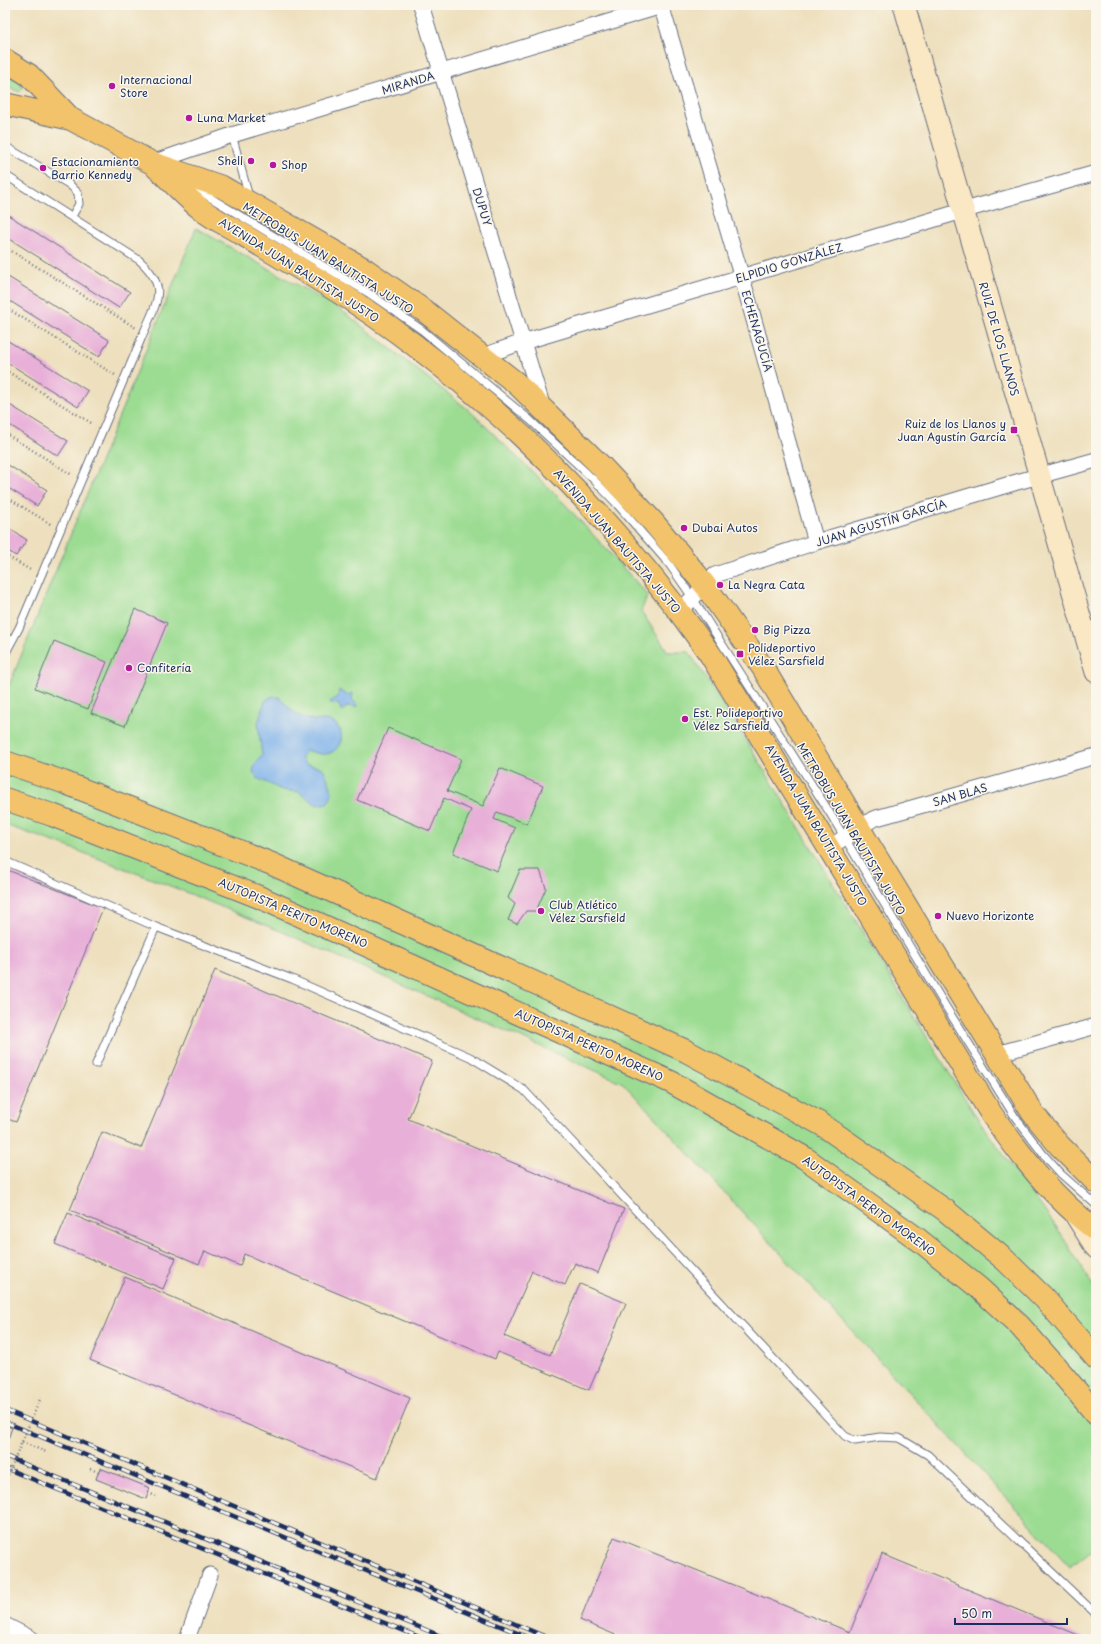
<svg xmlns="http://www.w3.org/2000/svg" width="1101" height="1644" font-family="'Playpen Sans',sans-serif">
<rect width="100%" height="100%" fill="#fbf7ec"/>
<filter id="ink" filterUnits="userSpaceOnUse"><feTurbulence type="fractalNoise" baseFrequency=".025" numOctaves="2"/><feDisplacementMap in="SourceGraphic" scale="8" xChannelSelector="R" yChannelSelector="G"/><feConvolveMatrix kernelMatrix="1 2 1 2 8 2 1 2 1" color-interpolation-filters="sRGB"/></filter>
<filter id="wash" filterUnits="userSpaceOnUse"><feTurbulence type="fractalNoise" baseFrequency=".012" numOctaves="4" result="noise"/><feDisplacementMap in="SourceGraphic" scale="16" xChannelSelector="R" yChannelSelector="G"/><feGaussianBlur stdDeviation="0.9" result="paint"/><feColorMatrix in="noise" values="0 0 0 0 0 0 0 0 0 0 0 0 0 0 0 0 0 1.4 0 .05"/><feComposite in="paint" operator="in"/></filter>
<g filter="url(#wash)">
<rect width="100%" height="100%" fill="#eee0be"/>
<path fill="#9bdc92" stroke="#5b8678" d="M5,73L19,81L23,89L20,92L5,87Z
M196,228L340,309L470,411L563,502L648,595L641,611L668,652H689L754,753L904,1000L979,1121L1057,1228L1096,1290V1547L1070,1567L623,1083L285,933L178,889L63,845L5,825V695Z"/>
<path fill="#7db1ea" stroke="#4c70a4" d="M339,690L347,695L353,693L352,699L357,705V707L348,706L342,711L338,704L330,703L331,701L338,697Z
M272,696L279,697C290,708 296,718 314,720C322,721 328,718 335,724C347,733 341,752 326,754C319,755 312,751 305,751L301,758L305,764L322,768L324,770C328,781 337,794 327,803L317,805L299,792L282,790L257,778L253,773L254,765L262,756L258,723L265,701Z"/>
<g id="blocks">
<path fill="#e8afd8" d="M5,213L130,292L119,308L5,236Z
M5,275L109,340L99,357L5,298Z
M5,339L88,391L78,407L5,361Z
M5,402L68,441L58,456L5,422Z
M5,463L47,490L37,506L5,486Z
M5,526L27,540L16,556L5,549Z
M135,609L167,623L125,726L91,713Z
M54,641L107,662L88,709L35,688Z
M388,728L461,759L447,791L483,806L500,768L543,786L527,824L497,812L494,819L515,828L497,871L453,853L471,810L444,798L430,831L357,800Z
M5,869L103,908L16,1122L5,1118Z
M520,870H540L546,888L536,911H526L517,924L508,920L515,904L508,898Z
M215,970L432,1061L408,1119L624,1209L598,1273L575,1263L565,1285L532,1271L504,1336L550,1355L580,1284L626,1303L589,1390L498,1352L495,1359L244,1254L240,1266L205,1251L199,1264L70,1210L102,1132L141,1148Z
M68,1213L176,1258L163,1289L55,1244Z
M125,1277L410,1398L377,1478L90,1360Z
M5,1425L12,1428L8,1439L5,1437Z
M100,1468L150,1488L146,1499L96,1479Z
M614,1537L850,1632L882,1554L1088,1639H625L580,1620Z"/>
</g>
</g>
<g filter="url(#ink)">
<use href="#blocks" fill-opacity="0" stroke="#656d80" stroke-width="1"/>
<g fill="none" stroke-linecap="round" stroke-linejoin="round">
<defs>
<path id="lane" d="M232,135L249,197
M5,146L70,185L78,193L79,204L72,216
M5,175L139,260C169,287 157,301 144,332L19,628L5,654
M191,186L370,294L422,330L530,420L593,479L615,502L669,564L692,597L828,810L946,1007L1015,1117L1043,1154L1061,1174L1096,1205
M5,861L156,927L292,979L470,1057L524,1090L845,1436L855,1441L880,1437L899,1438L928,1455L1096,1614
M96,1064L156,927"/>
<path id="street" d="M421,5L543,408
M661,5L747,295L816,542
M152,163L232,135L665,5
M483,356L523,342L979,206L1096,173
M680,611L715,575L816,542L1017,482L1096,460
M830,847L873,819L1096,756
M997,1054L1096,1026
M5,1625L32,1639
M187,1639L210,1575"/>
<path id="secondary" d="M904,5C969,227 1030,450 1096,672
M1076,1216L1096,1248"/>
<path id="primary" d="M5,60L29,75L71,119
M5,104L71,119L152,163L222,187L366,270L426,312L516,383L601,466L653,522L705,585L763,668L872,850L1032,1112L1059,1145L1096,1182
M157,168C172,181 185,197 201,209C213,219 229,226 242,234C279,257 318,278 354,302C493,395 614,517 710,654L992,1115C1022,1157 1054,1199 1096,1230"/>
<path id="highway" d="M5,762L63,782L272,864L686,1051L821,1124L945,1210L1005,1260L1044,1298L1096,1358
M5,799L52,815L259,897L671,1082L805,1158L919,1240L979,1288L1019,1325L1064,1376L1096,1414"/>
</defs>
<use href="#lane" stroke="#656d80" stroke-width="9"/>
<use href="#street" stroke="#656d80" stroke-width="17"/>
<use href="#secondary" stroke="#656d80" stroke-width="23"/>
<use href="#primary" stroke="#656d80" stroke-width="24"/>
<use href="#highway" stroke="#656d80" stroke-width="24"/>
<path stroke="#656d80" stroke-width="2.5" stroke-dasharray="1 3" stroke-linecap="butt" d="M5,247L136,328
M5,307L115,375
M5,370L93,424
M5,433L72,475
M5,496L52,525
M5,555L32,571
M22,1442L46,1452
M90,1469L99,1472
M148,1493L156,1496"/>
<use href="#lane" stroke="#fff" stroke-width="7"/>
<use href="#street" stroke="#fff" stroke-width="15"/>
<use href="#secondary" stroke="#fae7c3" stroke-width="21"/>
<use href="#primary" stroke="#f2c36a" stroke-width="22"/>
<use href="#highway" stroke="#f2c36a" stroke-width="22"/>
<defs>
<path id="rail" d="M5,1410L551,1639
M5,1422L532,1639
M5,1456L448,1639
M5,1468L424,1639"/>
</defs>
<use href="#rail" stroke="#1b2f5e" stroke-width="4.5"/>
<use href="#rail" stroke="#fbf7ec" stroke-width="3" stroke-dasharray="9" stroke-linecap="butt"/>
<path stroke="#656d80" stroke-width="2.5" stroke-dasharray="1 3" stroke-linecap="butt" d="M5,1482L41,1397"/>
</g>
</g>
<g fill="#b5179e" stroke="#fbf7ec" stroke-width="1.5">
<circle cx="112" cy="86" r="4"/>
<circle cx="189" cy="118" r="4"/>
<circle cx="251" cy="161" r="4"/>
<circle cx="273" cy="165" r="4"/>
<circle cx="43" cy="168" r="4"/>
<rect x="1010" y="426" width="8" height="8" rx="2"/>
<circle cx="684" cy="528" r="4"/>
<circle cx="720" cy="585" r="4"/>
<circle cx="755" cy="630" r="4"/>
<rect x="736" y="650" width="8" height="8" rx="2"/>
<circle cx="129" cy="668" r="4"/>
<circle cx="685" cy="719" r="4"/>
<circle cx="541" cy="911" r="4"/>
<circle cx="938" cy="916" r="4"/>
</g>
<g text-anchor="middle" stroke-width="3" stroke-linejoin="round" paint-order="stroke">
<g font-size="11" fill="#1b2f5e" stroke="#fbf7ec" text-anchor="start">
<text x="120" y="84">Internacional<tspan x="120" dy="13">Store</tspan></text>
<text x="197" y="122">Luna Market</text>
<text x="243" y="165" text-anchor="end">Shell</text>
<text x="51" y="166">Estacionamiento<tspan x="51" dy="13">Barrio Kennedy</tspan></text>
<text x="281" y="169">Shop</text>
<text x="1006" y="428" text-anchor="end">Ruiz de los Llanos y<tspan x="1006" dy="13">Juan Agustín García</tspan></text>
<text x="692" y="532">Dubai Autos</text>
<text x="728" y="589">La Negra Cata</text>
<text x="763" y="634">Big Pizza</text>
<text x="748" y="652">Polideportivo<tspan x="748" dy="13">Vélez Sarsfield</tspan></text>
<text x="137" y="672">Confitería</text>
<text x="693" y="717">Est. Polideportivo<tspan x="693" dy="13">Vélez Sarsfield</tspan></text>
<text x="549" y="909">Club Atlético<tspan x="549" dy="13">Vélez Sarsfield</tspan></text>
<text x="946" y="920">Nuevo Horizonte</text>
</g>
<g font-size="11" fill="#1b2f5e" stroke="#fbf7ec">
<text transform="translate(408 83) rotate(-17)" y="4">MIRANDA</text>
<text transform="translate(482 207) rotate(73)" y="4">DUPUY</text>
<text transform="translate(328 258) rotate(32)" y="4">METROBUS JUAN BAUTISTA JUSTO</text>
<text transform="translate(789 263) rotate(-17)" y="4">ELPIDIO GONZÁLEZ</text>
<text transform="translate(299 270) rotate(32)" y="4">AVENIDA JUAN BAUTISTA JUSTO</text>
<text transform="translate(757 331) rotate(74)" y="4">ECHENAGUCÍA</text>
<text transform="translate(999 339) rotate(74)" y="4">RUIZ DE LOS LLANOS</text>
<text transform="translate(881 523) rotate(-17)" y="4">JUAN AGUSTÍN GARCÍA</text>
<text transform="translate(617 541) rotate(49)" y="4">AVENIDA JUAN BAUTISTA JUSTO</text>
<text transform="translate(960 795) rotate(-16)" y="4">SAN BLAS</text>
<text transform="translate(816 825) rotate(59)" y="4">AVENIDA JUAN BAUTISTA JUSTO</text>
<text transform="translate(851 829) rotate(59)" y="4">METROBUS JUAN BAUTISTA JUSTO</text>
<text transform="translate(293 913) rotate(23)" y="4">AUTOPISTA PERITO MORENO</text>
<text transform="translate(589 1045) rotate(24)" y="4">AUTOPISTA PERITO MORENO</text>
<text transform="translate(869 1206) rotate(36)" y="4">AUTOPISTA PERITO MORENO</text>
</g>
</g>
<rect width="1101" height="1644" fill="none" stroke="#fbf7ec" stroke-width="20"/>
<path d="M955 1618v6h112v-6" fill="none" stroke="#1b2f5e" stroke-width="2"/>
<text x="961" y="1618" font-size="12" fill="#1b2f5e" stroke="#fbf7ec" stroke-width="3" paint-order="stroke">50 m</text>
</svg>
